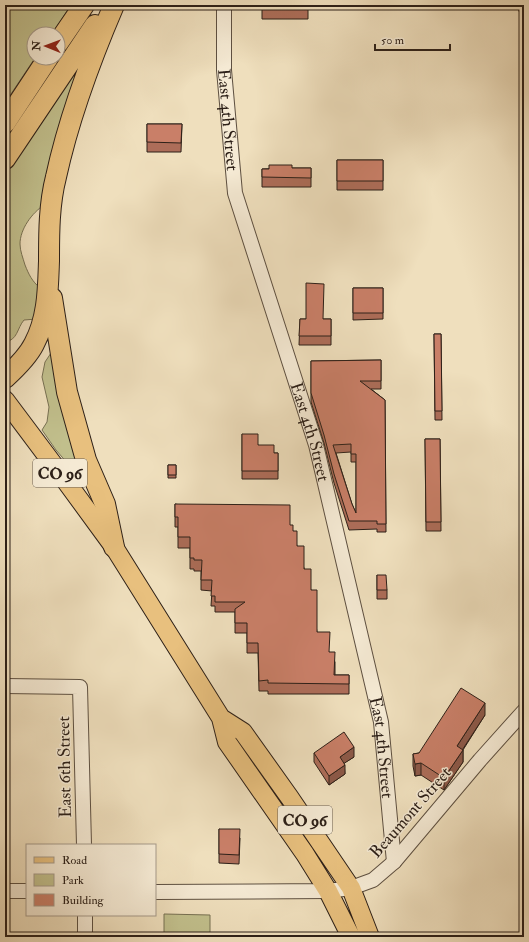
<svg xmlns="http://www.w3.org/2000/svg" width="529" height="942" font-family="'IM FELL Double Pica',serif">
<rect width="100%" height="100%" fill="#efdfbd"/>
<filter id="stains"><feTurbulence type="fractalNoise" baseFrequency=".005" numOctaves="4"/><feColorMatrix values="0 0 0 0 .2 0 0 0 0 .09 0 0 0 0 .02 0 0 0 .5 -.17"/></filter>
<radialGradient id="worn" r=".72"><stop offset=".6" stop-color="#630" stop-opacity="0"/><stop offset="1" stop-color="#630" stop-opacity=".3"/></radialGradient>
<path fill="#c1bf8c" stroke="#777052" d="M12,5H71L52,34H34V58H35L5,103V11Z
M90,46L44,205C32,213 20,229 20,244C20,251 23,258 25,265C29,275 32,281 40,288L37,319L24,320C17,328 18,340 5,342V174Z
M53,350L81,456L68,464L56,450L42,430L47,422L49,407L42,377L45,362Z
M164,914L210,915V937H164Z"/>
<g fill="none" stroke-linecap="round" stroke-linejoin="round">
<defs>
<g id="minor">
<path id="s1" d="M224,5V70L235,193L316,445L381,722L394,862"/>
<path d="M5,686L80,687L84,845"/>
<path d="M5,891H27"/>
<path d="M155,892L328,891L351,888L373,880L394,862L480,760L524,711"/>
<path d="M85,915V937"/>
</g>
<path id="major" d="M5,400L65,480L114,547L221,718L227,742L305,854L328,891L351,937
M221,718L243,732L290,798L351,888L370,937"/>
<path id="highway" d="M58,43L84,5
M5,123L48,58
M5,159L95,25
M52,298L67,392L86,460L105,504L114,547
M5,378C16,368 28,356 34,344C48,318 48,289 49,261C49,233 49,204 56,177C69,117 90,61 114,5"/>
</defs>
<use href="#minor" stroke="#5e5041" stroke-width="16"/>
<use href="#major" stroke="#2d2018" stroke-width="20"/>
<use href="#highway" stroke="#2d2018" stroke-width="22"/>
<use href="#minor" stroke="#f5ead4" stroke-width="14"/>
<use href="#major" stroke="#e8c07e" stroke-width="18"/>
<use href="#highway" stroke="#e8c07e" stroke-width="20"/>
<path stroke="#2d2018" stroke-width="3" stroke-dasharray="7 7" stroke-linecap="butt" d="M518,5L524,22"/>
</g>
<path fill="#ad6d59" stroke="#2d2018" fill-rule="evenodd" d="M262,5H308V19H262Z
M147,124H182L181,152H147Z
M337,160H383V190H337Z
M292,168H311V187H262V169Z
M353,288H383V319L353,320Z
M300,319H331V345H299Z
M434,334H441L442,420H435Z
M381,360V389H371L385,400L386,532H377V529L349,530L334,483L324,443L311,402V361ZM351,452V462H356V513L352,504L336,453Z
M242,434L258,445L274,453H278V479H242Z
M425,439H440L441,531H426Z
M168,465H176V478H168Z
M175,504L290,525L293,531L297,546L311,590L317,632L335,662V675H349V694H268V691H259L258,653H247V633H235V612H215V606H211L212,591L201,590V571H194V569H190V548H178V527H175Z
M377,575L387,590V599H377Z
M485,715L463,750V762L444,790L421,775L415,776L413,766V754L419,753Z
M314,753L354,757L344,763L345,774L329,785L314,762Z
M219,829L240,838L239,864L219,863Z"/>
<path fill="#8d5949" stroke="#2d2018" d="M485,703V715L457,758V746Z
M354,747V757L340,766V757Z
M463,750V762L444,790V778Z
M421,763V775L415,776V764Z
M345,765V774L329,785V776Z"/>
<path fill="#c97f68" stroke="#2d2018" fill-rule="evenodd" d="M262,5H308V7H262Z
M147,124H182L181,143L147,142Z
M337,160H383V181H337Z
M269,165H292V168H311V178L262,177V169H269Z
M306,283L324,284L323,319H331V336H299L300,319H306Z
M353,288H383V313H353Z
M434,334H441L442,411H435Z
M381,360V381H360L385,400L386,524H377V521H349L334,474L324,435L311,393V361ZM351,444V454H356V513L352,504L333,445Z
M242,434H258V445H274V453H278V471H242Z
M425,439H440L441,522H426Z
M168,465H176V475H168Z
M175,504L290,505V525H293V531H297V546H304V569H311V590H317V632H330L329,652H335L334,675H349V684L268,683V680L259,681L258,643H247V623H235V609L245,602H215V596H211L212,580H201L202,560H194V558H190V537H178V517H175Z
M377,575H386L387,590H377Z
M461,688L485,703L457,746L463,750L444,778L421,763L415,764L413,754L419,753Z
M344,732L354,747L340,757L345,765L329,776L314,753Z
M219,829H240L239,855L219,854Z"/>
<g text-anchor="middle" stroke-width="3" stroke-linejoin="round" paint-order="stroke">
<g fill="#f5ead4" stroke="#695d50" stroke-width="1">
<rect x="33" y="459" width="54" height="28" rx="3"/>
<rect x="278" y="806" width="54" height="28" rx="3"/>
</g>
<g font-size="16" font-weight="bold" fill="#2d2018">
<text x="60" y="479">CO 96</text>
<text x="305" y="826">CO 96</text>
</g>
<g font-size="17" fill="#2d2018" stroke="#f5ead4">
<text dy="6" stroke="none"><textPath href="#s1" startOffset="115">East 4th Street</textPath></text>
<text dy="6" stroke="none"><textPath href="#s1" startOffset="439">East 4th Street</textPath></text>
<text dy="6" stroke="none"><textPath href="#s1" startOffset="763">East 4th Street</textPath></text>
<text transform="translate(64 767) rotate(-91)" y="6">East 6th Street</text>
<text transform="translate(410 812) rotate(-49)" y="6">Beaumont Street</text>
</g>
</g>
<rect width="529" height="942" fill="none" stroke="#efdfbd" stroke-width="20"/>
<rect x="6" y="6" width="517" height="930" fill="none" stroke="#2d2018" stroke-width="2"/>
<rect x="10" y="10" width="509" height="922" fill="none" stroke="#2d2018"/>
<rect x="26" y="844" width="130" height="72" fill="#f5ead4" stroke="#a59989"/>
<rect x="34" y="857" width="20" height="6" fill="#e8c07e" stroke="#a59989"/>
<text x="62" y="864" font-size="12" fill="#2d2018">Road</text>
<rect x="34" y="874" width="20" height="12" fill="#c1bf8c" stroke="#a59989"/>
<text x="62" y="884" font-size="12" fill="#2d2018">Park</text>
<rect x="34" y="894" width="20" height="12" fill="#c97f68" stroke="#a59989"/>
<text x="62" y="904" font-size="12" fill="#2d2018">Building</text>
<g transform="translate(46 46) rotate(271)"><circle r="19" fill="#f5ead4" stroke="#a59989"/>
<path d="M0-3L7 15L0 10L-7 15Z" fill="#8f2418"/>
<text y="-6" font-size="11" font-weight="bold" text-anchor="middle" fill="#2d2018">N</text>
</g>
<path d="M375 44v6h75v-6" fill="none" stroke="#2d2018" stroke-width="2"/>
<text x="381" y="44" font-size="12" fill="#2d2018" stroke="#f5ead4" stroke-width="3" paint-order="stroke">50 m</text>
<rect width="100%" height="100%" filter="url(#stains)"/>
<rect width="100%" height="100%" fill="url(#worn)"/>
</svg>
